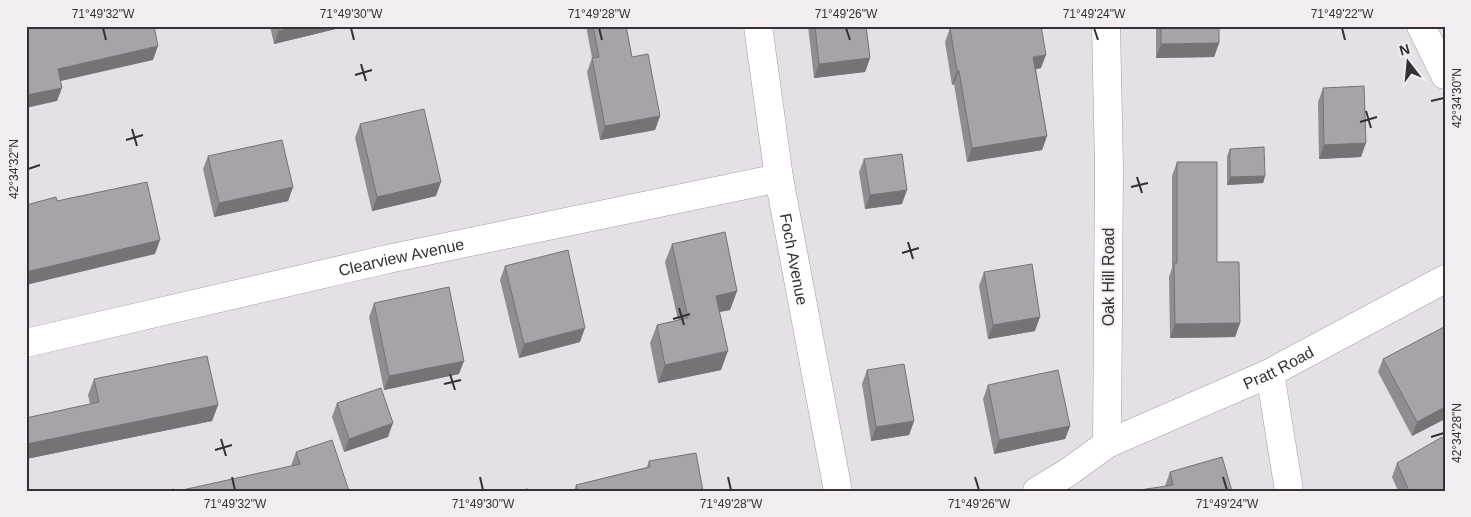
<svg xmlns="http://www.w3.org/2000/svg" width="1471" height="517" font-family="Arial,sans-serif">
<rect width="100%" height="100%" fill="#e5e0e5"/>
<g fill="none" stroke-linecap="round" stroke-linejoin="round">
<defs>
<g id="street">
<path id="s1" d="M758,26L779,178L838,491"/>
<path d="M1421,26L1445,75"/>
<path id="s2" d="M26,343L388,259L779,178"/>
<path d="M1270,373L1289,491"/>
</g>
<g id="secondary">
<path d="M1106,26L1109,167L1107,444"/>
<path id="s3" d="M1037,491L1067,473L1107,444L1270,373L1445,279"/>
</g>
</defs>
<use href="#street" stroke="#a29da2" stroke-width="29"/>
<use href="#secondary" stroke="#a29da2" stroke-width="29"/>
<use href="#street" stroke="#fff" stroke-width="28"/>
<use href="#secondary" stroke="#fff" stroke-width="28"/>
</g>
<path fill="#908c90" d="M270,26H348L274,44Z
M586,26H626L632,57L660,116L655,130L600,140L587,72L592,58Z
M808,26H866L870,58L865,72L814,78Z
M1156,26H1219V43L1214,57L1156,58Z
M950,28L1041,68L1036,69L1047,136L1042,150L967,162L954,84L952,85L945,42Z
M1323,88L1361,157L1319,159L1318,102Z
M360,124L436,196L372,211L355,138Z
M1230,149L1265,176L1263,183L1227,185V156Z
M208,156L293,187L288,201L214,217L203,169Z
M864,159L902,204L865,209L859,172Z
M1177,162L1240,323L1235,337L1170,338L1169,277L1172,268V176Z
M672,244L737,291L730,310L719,312L721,370L658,383L650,343L657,325L678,320L665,262Z
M505,266L580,342L519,358L500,280Z
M984,272L1035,331L988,339L979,286Z
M374,303L459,374L384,390L369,317Z
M1445,328V419L1412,436L1378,372L1383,359Z
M867,370L914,421L909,435L871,441L862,384Z
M94,379L218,405L212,421L26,459V418L90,404L88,395Z
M988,385L1070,426L1065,439L994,454L983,399Z
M337,403L388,437L344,452L332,417Z
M296,452L349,491L291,466Z
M649,461L703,491H574L576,485L647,467Z
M1397,463L1445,491H1398L1392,477Z
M1170,472L1232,491L1165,486Z"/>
<path fill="#767276" d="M297,26H348L274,44L279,31Z
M1219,43L1214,57L1156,58L1161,44Z
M158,46L153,60L52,83L58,69Z
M1046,55L1041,68L1028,71L1033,57Z
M870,58L865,72L814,78L819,64Z
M957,71H959L954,84L952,85Z
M62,88L57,101L26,108V95Z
M660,116L655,130L600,140L605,126Z
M1047,136L1042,150L967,162L972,148Z
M1366,143L1361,157L1319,159L1324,145Z
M1265,176L1263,183L1227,185L1230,177Z
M441,182L436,196L372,211L377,197Z
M293,187L288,201L214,217L219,203Z
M907,190L902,204L865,209L870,195Z
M160,240L155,254L26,285V272Z
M737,291L730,310L709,314L716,296Z
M1040,317L1035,331L988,339L993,325Z
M1240,323L1235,337L1170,338L1175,324Z
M585,328L580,342L519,358L524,344Z
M728,351L721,370L658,383L665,365Z
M464,361L459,374L384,390L389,376Z
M218,405L212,421L26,459V444Z
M1445,407V419L1412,436L1417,422Z
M914,421L909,435L871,441L876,427Z
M393,423L388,437L344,452L349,439Z
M1070,426L1065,439L994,454L999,440Z"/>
<path fill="#a8a3a8" stroke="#767276" d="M26,26H154L158,46L58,69L62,88L26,95Z
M278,26H297L279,31Z
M593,26H626L632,57L648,54L660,116L605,126L592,58L599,57Z
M815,26H866L870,58L819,64Z
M958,26H1041L1046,55L1033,57L1047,136L972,148L959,71H957L950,28Z
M1161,26H1219V43L1161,44Z
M1364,86L1366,143L1324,145L1323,88Z
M424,109L441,182L377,197L360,124Z
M282,140L293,187L219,203L208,156Z
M1264,147L1265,176L1230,177V149Z
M902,154L907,190L870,195L864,159Z
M1177,162H1217V262H1239L1240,323L1175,324L1174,263H1177Z
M147,182L160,240L26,272V205L56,197L57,201Z
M725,232L737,291L716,296L728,351L665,365L657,325L688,318L672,244Z
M568,250L585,328L524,344L505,266Z
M1032,264L1040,317L993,325L984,272Z
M449,287L464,361L389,376L374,303Z
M1444,327L1445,328V407L1417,422L1383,359Z
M207,356L218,405L26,444V418L99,402L94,379Z
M904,364L914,421L876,427L867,370Z
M1058,370L1070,426L999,440L988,385Z
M381,388L393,423L349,439L337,403Z
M1442,437L1445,442V491H1409L1397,463Z
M332,440L349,491H178L300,464L296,452Z
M696,453L703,491H578L576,485L650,467L649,461Z
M1222,457L1232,491H1133L1173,485L1170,472Z
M174,489L175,491H166Z
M528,489V491H515Z"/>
<path fill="none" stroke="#333133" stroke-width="2" d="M103,28L106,40M351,28L354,40M599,28L602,40M846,28L850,40M1094,28L1098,40M1342,28L1345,40M361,64L366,81M355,75L372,70M1431,101L1444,98M1366,111L1371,128M1360,122L1377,117M132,129L137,146M126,140L143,135M28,169L40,165M1137,177L1142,193M1131,187L1148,183M908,242L913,259M902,253L919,248M679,308L684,325M673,319L690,314M450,374L455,390M444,384L461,380M1431,437L1444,433M221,439L226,456M215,450L232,445M232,477L235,490M480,477L483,490M728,477L731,490M975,477L979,490M1223,477L1227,490"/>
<g text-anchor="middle" stroke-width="4" stroke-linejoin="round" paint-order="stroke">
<g font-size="16" fill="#333133" stroke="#f3edf2">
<text dy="6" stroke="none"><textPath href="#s2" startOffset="385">Clearview Avenue</textPath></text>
<text dy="6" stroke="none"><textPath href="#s1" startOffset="236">Foch Avenue</textPath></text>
<text transform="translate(1108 277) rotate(-90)" y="6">Oak Hill Road</text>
<text dy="6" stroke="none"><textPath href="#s3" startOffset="272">Pratt Road</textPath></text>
</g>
</g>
<rect width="1471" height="517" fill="none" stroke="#f3edf2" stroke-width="55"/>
<g transform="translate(1408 62) rotate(344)" stroke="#f3edf2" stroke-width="4" paint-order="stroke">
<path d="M0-4L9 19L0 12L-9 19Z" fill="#333133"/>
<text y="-8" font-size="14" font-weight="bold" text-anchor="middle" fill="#333133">N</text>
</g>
<rect x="28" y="28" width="1416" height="462" fill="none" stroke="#333133" stroke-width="2"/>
<g font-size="12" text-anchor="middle" fill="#333133">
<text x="103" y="18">71°49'32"W</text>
<text x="351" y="18">71°49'30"W</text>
<text x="599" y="18">71°49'28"W</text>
<text x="846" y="18">71°49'26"W</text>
<text x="1094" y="18">71°49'24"W</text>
<text x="1342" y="18">71°49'22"W</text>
<text transform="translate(1457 98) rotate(-90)" y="4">42°34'30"N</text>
<text transform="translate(14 169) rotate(-90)" y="4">42°34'32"N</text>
<text transform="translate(1457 433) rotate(-90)" y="4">42°34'28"N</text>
<text x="235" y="508">71°49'32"W</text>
<text x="483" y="508">71°49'30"W</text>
<text x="731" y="508">71°49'28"W</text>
<text x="979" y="508">71°49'26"W</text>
<text x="1227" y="508">71°49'24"W</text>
</g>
</svg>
